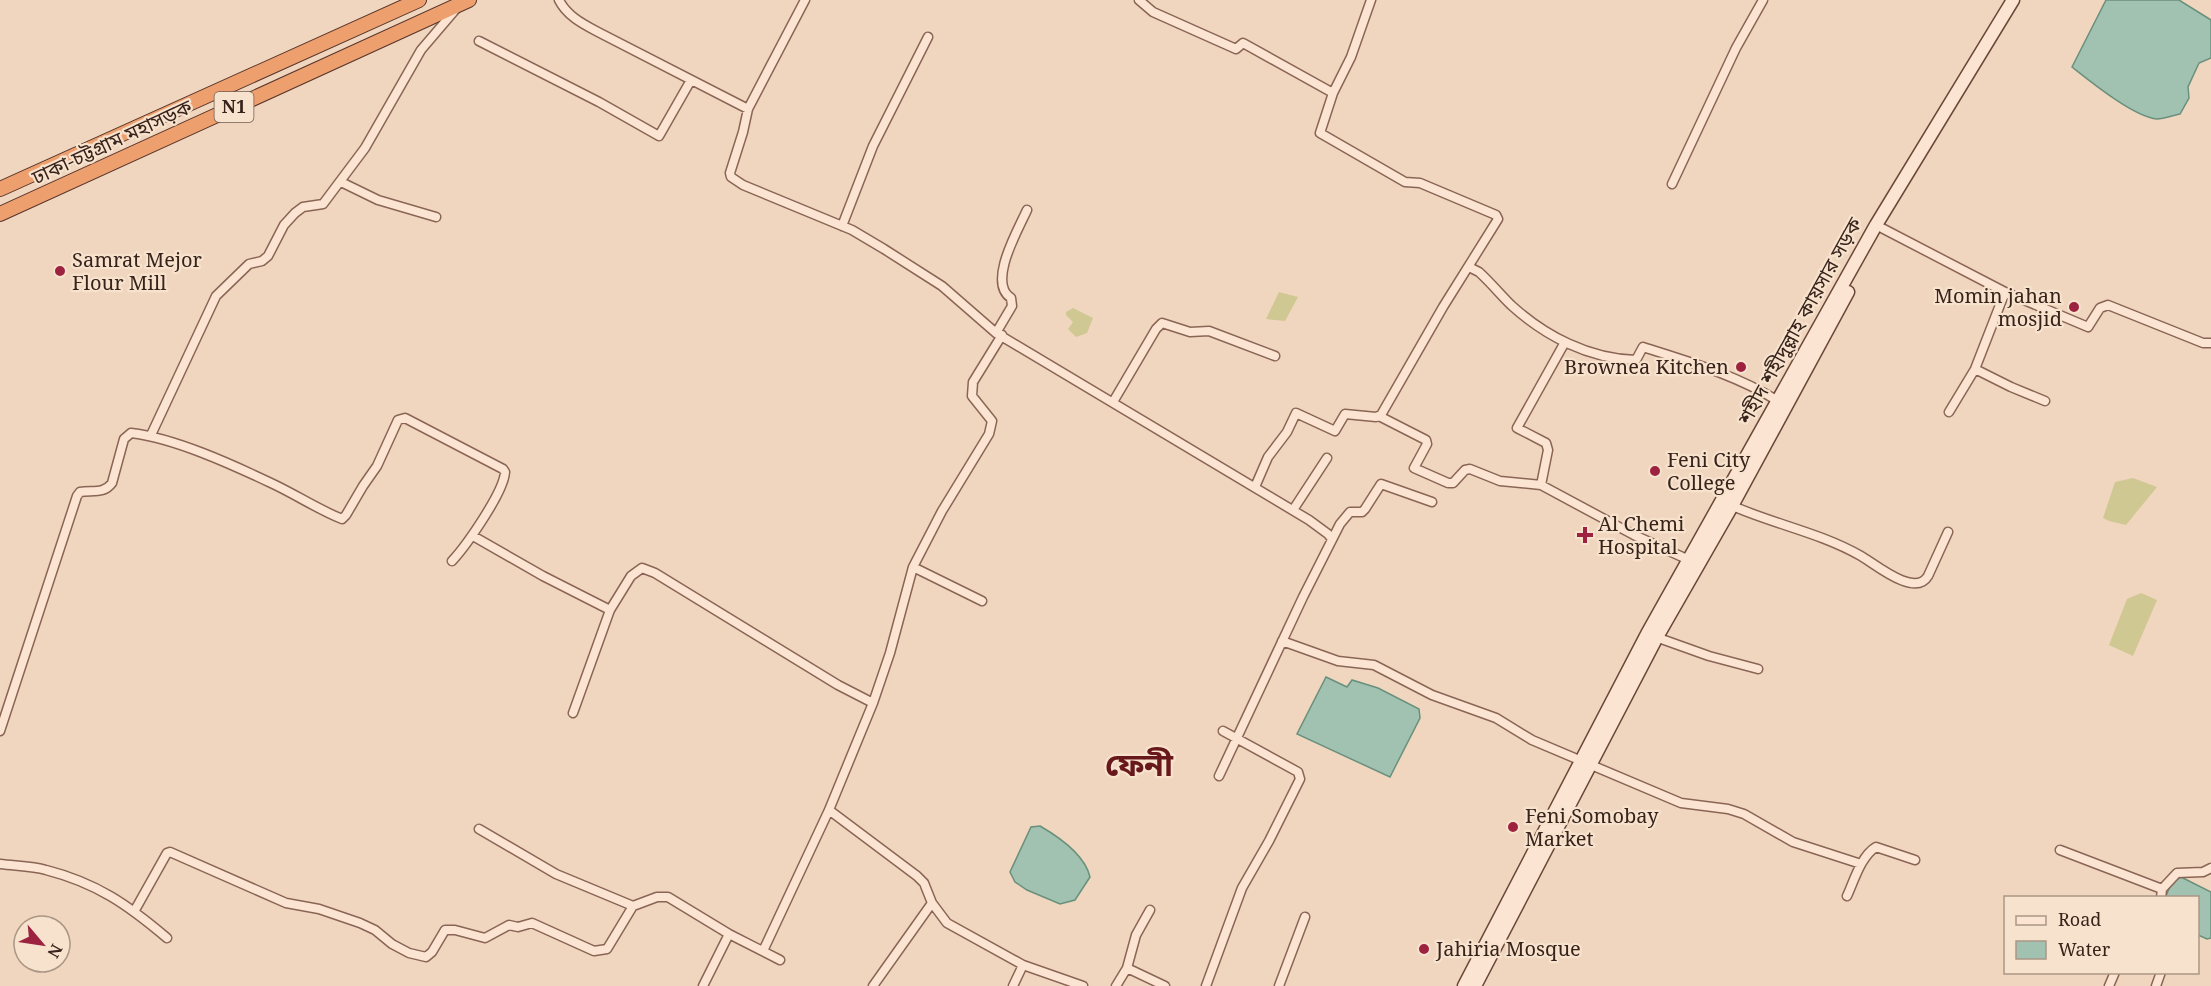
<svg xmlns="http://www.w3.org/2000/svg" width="2211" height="986" font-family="'Noto Serif','Noto Sans Bengali',serif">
<rect width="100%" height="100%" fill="#f0d6be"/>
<path fill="#cfc892" d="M1279,292L1298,297L1285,321L1266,319Z
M1073,308L1093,318L1087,333L1076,337L1068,329L1073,322L1066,315V312Z
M2133,478L2157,487L2126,525L2109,521L2103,518L2115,482Z
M2141,593L2157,600L2133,656L2109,645L2127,599Z"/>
<path fill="#a2c2b1" stroke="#69907d" stroke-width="1.5" d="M2106,0H2179L2211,20V58L2199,63L2188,87L2189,98L2180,114C2174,115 2164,119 2157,119C2134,117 2091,82 2072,67Z
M1326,677L1347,687L1352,680L1378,688L1419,709L1420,718L1390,777L1297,734Z
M1040,826C1059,837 1085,855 1090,877L1075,900L1060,904L1027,890L1015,882L1010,872L1031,827Z
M2181,877L2211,892V938L2207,939L2198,935V898H2165L2172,882Z"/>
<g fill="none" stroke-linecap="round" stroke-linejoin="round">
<defs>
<path id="minor" d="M559,0C567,16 583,24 598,32L748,109
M805,0L748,109L743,132L730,173L731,177L743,185L852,230L884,249L942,286L996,333L1309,520L1328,534L1332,539
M1139,0L1153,12L1236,49L1243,43L1333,93
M479,41L599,102L659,136L691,80
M341,182L378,200L436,217
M1672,184L1736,48L1763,0
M1876,225L2005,292L2088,327L2100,308L2108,305L2203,343H2211
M842,226L873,146L928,37
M1469,267L1479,272C1490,282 1500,294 1511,305C1545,336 1589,359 1636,360L1643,347C1690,362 1736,375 1778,401
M996,333L1012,306L1011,298C987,283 1018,230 1027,210
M1565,342L1517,428L1546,443L1548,450L1541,485L1634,535L1689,560
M1975,369L2011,387L2045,401
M1113,402L1156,329L1162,323L1190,332L1209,331L1275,356
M1949,412L1975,369L2005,292
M1379,416L1426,440L1427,444L1414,468L1448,483H1453L1465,470L1470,469L1500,481L1541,485
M151,435L216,296L249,264L262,261L268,256L284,225L295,213L303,207L323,204L365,148L421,50L456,9
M1255,487L1268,457L1287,432L1296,413L1335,431L1345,414L1376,417L1381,415L1443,307L1498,219L1496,215L1420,183L1405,182L1320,133L1333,93L1351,57L1371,0
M1728,504C1772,524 1819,532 1861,556C1875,564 1915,598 1928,576L1948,532
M1293,510L1327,458
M473,536L543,576L610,610
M913,567L982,601
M1653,636L1709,656L1758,669
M1282,641L1338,661L1374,665L1432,695L1496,718L1532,740L1681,803L1728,809L1744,814L1793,842L1861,864
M573,713L610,610L631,576L642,568L655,573L838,685L873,703
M0,731L77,496L80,492C93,490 104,494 112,483L124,439L131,433C174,438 231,464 271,483C295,494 317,509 342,519L346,515L363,486L377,466L398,420L405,418L503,469L505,472C504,492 466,546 452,561
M1219,776L1303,597L1340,524L1350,512H1362L1365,509L1381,484L1432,502
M829,810L917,876L924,883L932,903L947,923L1023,965L1083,986
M479,829L556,874L633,906L657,897H668L729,934L780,960
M2060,850L2162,889
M0,864C15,866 32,866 46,870C97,883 128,905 167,938
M1847,896C1854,881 1861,856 1876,847L1915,860
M2161,898L2162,889L2177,873L2203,872L2211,868
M135,910L167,853L170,852L286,903L319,909L360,923L375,930L392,944L409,953L426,957L432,952L445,930H455L485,938L509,925L518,927L532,923L594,951L607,949L633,906
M763,951L829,810L873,703L890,653L913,567L942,511L989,434L992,421L972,396L973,382L1002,335
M1127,968L1165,986
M703,986L729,934
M873,986L932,903
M1013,986L1023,965
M1116,986L1127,968L1136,935L1150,910
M1206,986L1242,888L1269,841L1300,779L1298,772L1223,731
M1279,986L1305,917
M2109,986L2115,972
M2156,986L2161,972"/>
<path id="secondary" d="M1464,986L1647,634L1876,225L2013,0
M1475,986L1657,637L1732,506L1848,292"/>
<path id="trunk" d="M0,189L419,0
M0,214L469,0"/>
</defs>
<use href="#minor" stroke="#8a6556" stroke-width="11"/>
<use href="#secondary" stroke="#6b4739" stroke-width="15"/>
<use href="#trunk" stroke="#57352b" stroke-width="16"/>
<use href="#minor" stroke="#fbe5d2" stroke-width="8"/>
<use href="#secondary" stroke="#fbe5d2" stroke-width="12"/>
<use href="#trunk" stroke="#ee9f6e" stroke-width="14"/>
</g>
<g fill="#9c223f" stroke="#f7e2ce" stroke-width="2">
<circle cx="60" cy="271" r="6"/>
<circle cx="2074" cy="307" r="6"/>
<circle cx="1741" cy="367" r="6"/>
<circle cx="1655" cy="471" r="6"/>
<path d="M1582 526h6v6h6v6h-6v6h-6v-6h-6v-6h6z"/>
<circle cx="1513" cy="827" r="6"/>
<circle cx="1424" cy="949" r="6"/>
</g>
<g text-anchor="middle" stroke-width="4.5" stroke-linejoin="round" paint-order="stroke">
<rect fill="#f7e2ce" stroke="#715c51" stroke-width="1.5" x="214.5" y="92" width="39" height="30" rx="4.5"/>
<g font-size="18" font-weight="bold" fill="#38231b">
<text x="234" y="113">N1</text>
</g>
<g font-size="20" fill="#38231b" stroke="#f7e2ce">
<text transform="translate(112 142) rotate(-25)" y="7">ঢাকা-চট্টগ্রাম মহাসড়ক</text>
<text transform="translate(1800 321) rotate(-61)" y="7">শহীদ শহীদুল্লাহ কায়সার সড়ক</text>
</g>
<g font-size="20" fill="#38231b" stroke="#f7e2ce" text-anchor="start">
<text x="72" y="267">Samrat Mejor<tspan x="72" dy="23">Flour Mill</tspan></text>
<text x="2062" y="303" text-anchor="end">Momin jahan<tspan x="2062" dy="23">mosjid</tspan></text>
<text x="1729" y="374" text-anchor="end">Brownea Kitchen</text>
<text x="1667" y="467">Feni City<tspan x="1667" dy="23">College</tspan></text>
<text x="1598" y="531">Al Chemi<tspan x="1598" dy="23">Hospital</tspan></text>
<text x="1525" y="823">Feni Somobay<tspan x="1525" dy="23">Market</tspan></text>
<text x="1436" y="956">Jahiria Mosque</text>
</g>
<g font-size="32" font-weight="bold" fill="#67181a" stroke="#f7e2ce">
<text x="1139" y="776">ফেনী</text>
</g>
</g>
<rect x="2004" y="896" width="195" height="78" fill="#f7e2ce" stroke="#ab9686" stroke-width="1.5"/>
<rect x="2016" y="916" width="30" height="9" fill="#fbe5d2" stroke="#ab9686" stroke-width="1.5"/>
<text x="2058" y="926" font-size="18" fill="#38231b">Road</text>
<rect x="2016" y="941" width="30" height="18" fill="#a2c2b1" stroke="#ab9686" stroke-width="1.5"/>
<text x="2058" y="956" font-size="18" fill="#38231b">Water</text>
<g transform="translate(42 944) rotate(119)"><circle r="28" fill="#f7e2ce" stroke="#ab9686" stroke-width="1.5"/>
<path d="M0-4.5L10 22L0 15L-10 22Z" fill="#9c223f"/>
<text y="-9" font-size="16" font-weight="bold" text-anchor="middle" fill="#38231b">N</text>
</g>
</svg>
